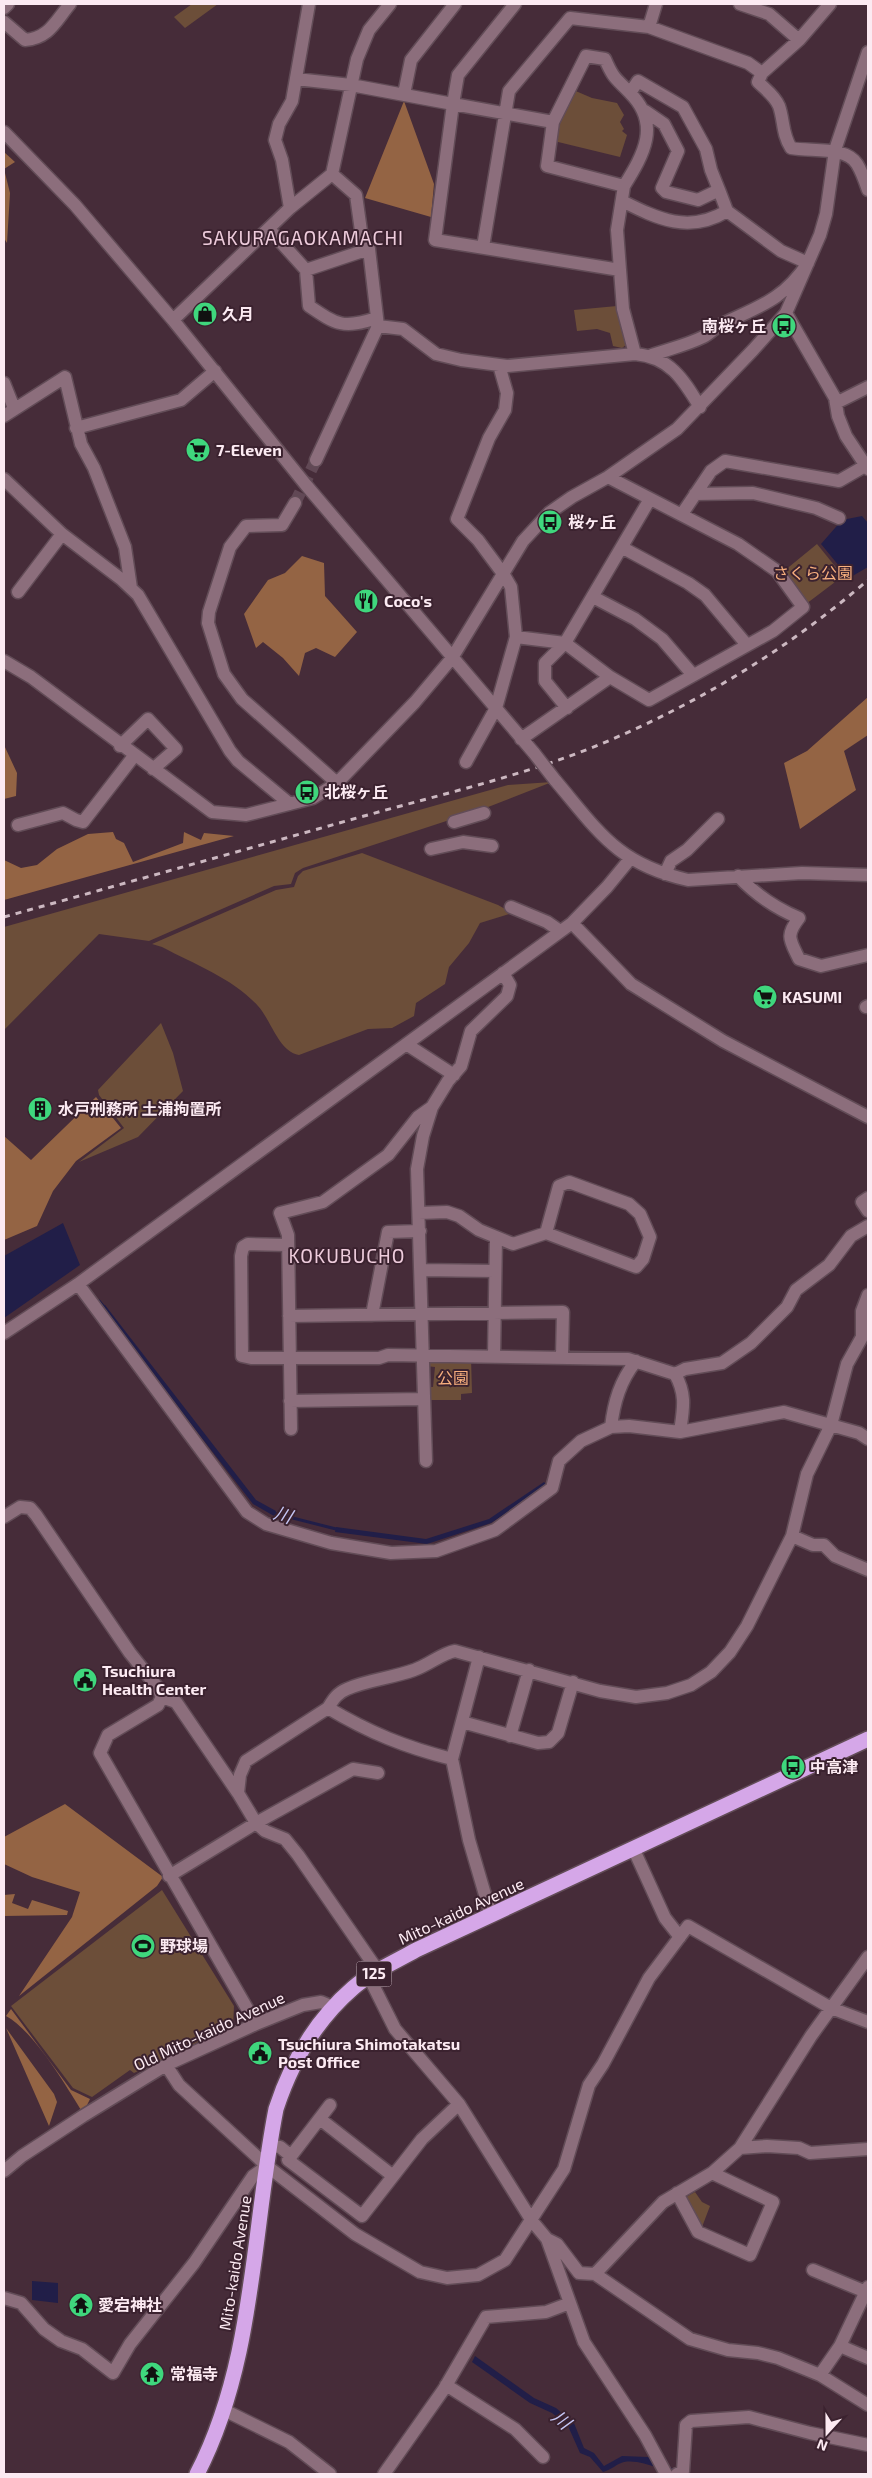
<svg xmlns="http://www.w3.org/2000/svg" width="872" height="2478" font-family="'Exo 2','Noto Sans JP',sans-serif">
<rect width="100%" height="100%" fill="#462c39"/>
<path fill="#6c4e39" d="M192,4H218L185,28L174,17Z
M571,89L592,98L617,103L624,115L620,122L624,129L622,131L627,135L620,157L554,141L556,121Z
M617,306L626,345L622,348L613,346L610,333L597,329L577,331L574,310Z
M817,544L843,576L806,604L784,571Z
M552,782L483,809L303,868L295,873L291,884L274,886L149,941L99,934L4,1030V927L508,785Z
M362,853L498,905L512,913L480,923L469,943L449,967L445,984L416,1003L414,1016L392,1028L368,1029L299,1055C279,1052 271,1020 258,1006C234,979 194,964 162,947L152,944L276,890L294,887L298,876L303,871Z
M161,1023L173,1053L183,1091L138,1137L79,1162L124,1128L99,1095L98,1090Z
M471,1358L472,1393L461,1394V1400H426V1387H433L435,1367L426,1366V1360Z
M162,1890L234,2006L233,2025L134,2073L130,2070L92,2097L73,2088L11,2006Z
M695,2192L702,2202L710,2206L702,2227L686,2197Z"/>
<path fill="#946444" d="M404,101L434,184L431,217L365,198Z
M4,152L15,162L4,169L10,193L7,243L4,238Z
M302,556L324,563L325,596L357,632L335,657L316,648L305,653L299,676L283,658L263,642L256,648L244,614L268,580L285,573Z
M868,697V735L844,751L856,790L800,829L784,763L807,751Z
M4,745L17,773L16,796L4,799Z
M113,832L116,839L124,843L133,862L183,843L184,832L201,840L204,833L234,836L4,900V860L21,868L37,865L57,849L88,834Z
M96,1097L121,1128L76,1161L53,1191L37,1226L4,1240V1136L31,1160Z
M65,1804L163,1877L157,1886L19,1996L72,1917L80,1892L32,1877L4,1864V1837Z
M15,1894L12,1903L28,1909L32,1900L68,1911L67,1915L4,1916V1895Z
M11,2009L71,2090L90,2099L83,2113C66,2086 34,2031 6,2016Z
M6,2028L54,2094L57,2102L49,2126Z"/>
<path fill="#211e48" d="M862,516L868,523V567L849,578L821,544L842,520Z
M63,1223L80,1265L4,1318V1256Z
M105,1305L256,1500L276,1511L274,1516L253,1504L101,1308Z
M544,1482L548,1486L491,1523L427,1544L335,1532L336,1527L426,1539L489,1519Z
M32,2281L58,2283V2303L32,2300Z
M475,2356L534,2398L556,2408L574,2423L584,2448L594,2453L604,2466L622,2456L648,2457L685,2474C664,2474 646,2459 624,2462C618,2463 611,2470 603,2472L590,2457L580,2453L568,2426L552,2413L530,2403L472,2362Z"/>
<g fill="none" stroke-linecap="round" stroke-linejoin="round">
<path stroke="#211e48" stroke-width="3" d="M99,1301L105,1308
M273,1513L340,1530"/>
<path stroke="#614855" stroke-width="12" stroke-dasharray="12 6" stroke-linecap="butt" d="M295,503L316,460"/>
<defs>
<path id="minor" d="M740,4L769,14L799,40
M4,8L8,4
M4,22L25,40C49,38 55,22 70,4
M649,27L656,4
M762,73L758,82C765,89 775,96 779,106C784,120 782,134 791,148C811,152 846,146 857,164C862,172 865,181 868,190
M296,79L351,85L453,104L458,75L515,4
M630,93L638,81L683,107L706,149L711,170L719,190
M404,94L411,60L455,4
M453,104L553,122L547,166L624,186L617,230L620,270L435,240Z
M645,111L664,124L678,151L662,188L666,192L698,200L719,190L727,211L781,251L808,263C783,300 760,306 722,324C715,327 710,334 703,337C687,345 669,349 652,355
M553,122L586,56L605,59C614,80 616,78 630,93C661,124 644,154 624,186
M4,132L75,205L173,320L306,485L534,753
M332,174L356,195L361,231L369,249L378,326
M622,201C658,219 689,234 727,211
M290,208L282,160L275,140L279,124L292,101L309,4
M269,229L306,270L309,306C337,325 343,329 377,318
M483,247L509,91L570,18L649,27L748,63L762,73L799,40L830,4
M306,270L369,249
M620,270L623,309L635,354
M786,313L835,398L838,416L846,436L868,469
M173,320L290,208L332,174L357,59L369,30L390,4
M4,383L14,408
M836,403L868,387
M4,416L65,377L81,444L94,468L125,547L131,588
M76,428L181,400L215,371
M316,460L378,326L403,329L436,354L461,360L507,366L635,354C670,357 683,379 700,407
M4,479L62,534L121,579L138,595L230,751L238,761L290,804
M695,494L753,493L816,508L839,518
M295,503L282,525L246,526L230,547L209,612L208,623L224,674L242,699L337,783
M682,514L711,471L725,461L839,481L865,466
M623,548L688,583L705,595L747,645
M18,592L62,534
M593,597L635,619L662,639L693,675
M516,637L565,643L610,677L649,700L773,631L803,607L777,571L738,544L608,477
M4,661L31,677L212,812L246,815L313,798L337,783L415,702L452,658L523,541L549,513L572,497L608,477L677,429L753,350L786,313L820,235L826,214L835,150L868,52
M567,708L545,681V663L565,643L650,499
M521,739L610,677
M120,746L148,719L176,749L153,769
M466,762L496,708L516,637L511,587L504,575L478,540L457,519L489,438L505,410L507,393L499,365
M555,780C599,832 617,864 688,880L802,873L868,875
M454,822L484,813
M18,825L63,813L76,820L83,822L134,756
M431,849L463,842L492,846
M665,874L671,861L687,850L718,819
M738,876C755,894 775,908 799,918C785,936 790,940 799,959L821,966L868,955
M511,907L547,922L560,931
M572,923L631,984L723,1041L868,1117
M866,1007L868,1006
M406,1044L454,1075
M868,1198L862,1202L868,1211
M419,1213L447,1212L459,1216L479,1230L513,1244L546,1233L559,1186L569,1182L629,1204L640,1214L650,1237L643,1259L636,1267L546,1233
M288,1245L248,1244L243,1247L241,1256L242,1356L251,1358H379L388,1355L628,1359L675,1374C687,1395 683,1410 680,1432
M421,1270L495,1271
M78,1284L247,1512L266,1524L331,1543L391,1553L436,1551L495,1530L552,1488L559,1461L581,1441L611,1427L629,1426L680,1432L784,1412L859,1433L868,1439
M372,1315L388,1232L420,1231
M289,1316L563,1312L562,1357
M4,1333L78,1284L572,923L607,887L630,859
M494,1356L496,1237
M675,1374L685,1369L722,1363L751,1343L787,1307L796,1290L829,1265L851,1236L868,1226
M290,1401L424,1399
M611,1427C614,1402 620,1381 636,1361
M291,1429L288,1235L280,1213L323,1202L388,1155L418,1117L432,1107
M426,1461L417,1169L423,1136L432,1107L448,1081L461,1066L471,1031L507,996L510,985L503,973
M4,1517L20,1507L30,1508L36,1515L130,1653L158,1688L162,1697L158,1705L108,1735L100,1753L256,2024
M792,1536L813,1545H824L835,1556L868,1570
M162,1697L176,1702L238,1793L240,1775L246,1761L328,1708C370,1733 405,1747 452,1759L469,1840L491,1915
M328,1708C333,1700 337,1693 347,1689C367,1680 392,1678 414,1670C429,1665 442,1653 455,1651L600,1691L636,1697L667,1693L691,1685L711,1672L730,1652L747,1626L792,1536L807,1474L831,1425L847,1364L862,1337V1311L868,1295
M462,1722L538,1743L549,1742L558,1733L573,1682
M510,1736L529,1670
M452,1759L479,1657
M238,1793L256,1823L265,1831L285,1839L298,1855L378,1971
M634,1850L665,1918L680,1937
M169,1876L256,1823L353,1769L378,1773
M369,1977L395,2029L459,2104L532,2221L547,2239L584,2342L645,2435L666,2474
M166,2065L179,2085L267,2166L355,2234L420,2272L447,2278L478,2275L505,2260L564,2169L589,2085L603,2064L649,1978L688,1926L831,2008L868,2022
M330,2105L288,2160L362,2216L422,2139L459,2104
M320,2119L393,2176
M270,2146L280,2147L291,2156
M740,2148L767,2146L799,2148L810,2153L868,2149
M4,2171L22,2156L83,2116L166,2065L256,2024L303,2005L321,2002L333,2007
M677,2193L698,2232L750,2255L773,2202L712,2173
M547,2239L557,2244L579,2273L595,2274L690,2339L728,2350L758,2353L778,2358L820,2375L868,2405
M813,2270L866,2292
M595,2274L663,2202L712,2173L740,2148L811,2036L868,1957
M4,2298L21,2303L44,2329L61,2341L82,2349L113,2373L130,2344L194,2263L253,2176L267,2166
M840,2346L868,2358
M820,2375L840,2346L868,2287
M446,2385L515,2429L543,2457
M224,2410L289,2442L330,2474
M384,2474L444,2389L486,2317L546,2312L570,2303
M677,2474L683,2471L686,2425L691,2421L749,2417L810,2433L868,2445"/>
<path id="highway" d="M197,2474C255,2362 252,2231 276,2109C291,2063 316,2020 353,1988C371,1972 395,1962 416,1950L868,1739"/>
</defs>
<use href="#minor" stroke="#624c57" stroke-width="15"/>
<use href="#highway" stroke="#624c57" stroke-width="18"/>
<use href="#minor" stroke="#8c6e7c" stroke-width="12"/>
<use href="#highway" stroke="#d5a7e8" stroke-width="15"/>
<path stroke="#ccb8c1" stroke-width="3" stroke-dasharray="6 6" stroke-linecap="butt" d="M4,917C122,884 240,851 357,818C438,795 523,776 601,744C699,703 788,649 868,580"/>
<defs>
<path id="minor-bridge" d="M534,753L555,780"/>
</defs>
<use href="#minor-bridge" stroke="#624c57" stroke-width="15" stroke-linecap="butt"/>
<use href="#minor-bridge" stroke="#8c6e7c" stroke-width="12"/>
</g>
<defs>
<symbol id="shop-disc" viewBox="-11 -11 22 22"><circle r="9.5" fill="#3fd77d" stroke="#3b222f"/><path d="M-5-2.5h2.3a2.7 3.5 0 0 1 5.4 0H5L5.5 6h-11ZM-1.5-2.5h3a1.5 2.3 0 0 0-3 0Z" fill="#111"/></symbol>
<symbol id="bus-disc" viewBox="-11 -11 22 22"><circle r="9.5" fill="#3fd77d" stroke="#3b222f"/><path d="M-5-6H5V4H4V6H2V4H-2V6H-4V4H-5ZM-3.5-4V0h7V-4ZM-3.5 1.2v1.5H-2V1.2ZM2 1.2v1.5H3.5V1.2Z" fill="#111"/></symbol>
<symbol id="supermarket-disc" viewBox="-11 -11 22 22"><circle r="9.5" fill="#3fd77d" stroke="#3b222f"/><path d="M-6-5.5h2.5l.6 2H6L4.5 2H-2.5L-4.4-4H-6ZM-1.5 3.2a1.3 1.3 0 1 0 .1 0ZM3 3.2a1.3 1.3 0 1 0 .1 0Z" fill="#111"/></symbol>
<symbol id="restaurant-disc" viewBox="-11 -11 22 22"><circle r="9.5" fill="#3fd77d" stroke="#3b222f"/><path d="M-5-6h1v4h1v-4h1v4h1v-4h1v5L-1.5 .5V6h-2V.5L-5-1ZM5-6V6H3V1.5H1.5Q1.5-4 5-6Z" fill="#111"/></symbol>
<symbol id="building-disc" viewBox="-11 -11 22 22"><circle r="9.5" fill="#3fd77d" stroke="#3b222f"/><path d="M-4-6H4V6H1V3H-1V6H-4ZM-2.5-4.3h1.7v1.8h-1.7ZM.8-4.3h1.7v1.8H.8ZM-2.5-1h1.7V.8h-1.7ZM.8-1h1.7V.8H.8Z" fill="#111"/></symbol>
<symbol id="civic-disc" viewBox="-11 -11 22 22"><circle r="9.5" fill="#3fd77d" stroke="#3b222f"/><path d="M-.6-6.5H3V-4.5H.6V-3L4-1V1h2V6H-6V1h2V-1L-.6-3ZM-1.2 2.5V6h2.4V2.5Z" fill="#111"/></symbol>
<symbol id="stadium-disc" viewBox="-11 -11 22 22"><circle r="9.5" fill="#3fd77d" stroke="#3b222f"/><path d="M0-5a6.5 5 0 1 0 0 10a6.5 5 0 1 0 0-10ZM-3.5-1.8h7v3.6h-7Z" fill="#111"/></symbol>
<symbol id="temple-disc" viewBox="-11 -11 22 22"><circle r="9.5" fill="#3fd77d" stroke="#3b222f"/><path d="M0-6L5-2H3V0L6.5 2.5H4V6H1.5V3h-3V6H-4V2.5H-6.5L-3 0V-2H-5Z" fill="#111"/></symbol>
</defs>
<g fill-rule="evenodd">
<use href="#shop-disc" x="191" y="300" width="28" height="28"/>
<use href="#bus-disc" x="770" y="312" width="28" height="28"/>
<use href="#supermarket-disc" x="184" y="436" width="28" height="28"/>
<use href="#bus-disc" x="536" y="508" width="28" height="28"/>
<use href="#restaurant-disc" x="352" y="587" width="28" height="28"/>
<use href="#bus-disc" x="293" y="778" width="28" height="28"/>
<use href="#supermarket-disc" x="751" y="983" width="28" height="28"/>
<use href="#building-disc" x="26" y="1095" width="28" height="28"/>
<use href="#civic-disc" x="71" y="1666" width="28" height="28"/>
<use href="#bus-disc" x="779" y="1753" width="28" height="28"/>
<use href="#stadium-disc" x="129" y="1932" width="28" height="28"/>
<use href="#civic-disc" x="246" y="2039" width="28" height="28"/>
<use href="#temple-disc" x="67" y="2291" width="28" height="28"/>
<use href="#temple-disc" x="138" y="2360" width="28" height="28"/>
</g>
<g text-anchor="middle" stroke-width="4" stroke-linejoin="round" paint-order="stroke">
<rect fill="#3b222f" stroke="#c2aeb8" stroke-width="1" x="356.5" y="1961.5" width="35" height="25" rx="4"/>
<g font-size="15" font-weight="bold" fill="#fceaf2">
<text x="374" y="1979">125</text>
</g>
<g font-size="16" font-weight="bold" fill="#fceaf2" stroke="#3b222f" text-anchor="start">
<text x="222" y="320">久月</text>
<text x="766" y="332" text-anchor="end">南桜ヶ丘</text>
<text x="216" y="456">7-Eleven</text>
<text x="568" y="528">桜ヶ丘</text>
<text x="384" y="607">Coco's</text>
<text x="324" y="798">北桜ヶ丘</text>
<text x="782" y="1003">KASUMI</text>
<text x="58" y="1115">水戸刑務所 土浦拘置所</text>
<text x="102" y="1677">Tsuchiura<tspan x="102" dy="18">Health Center</tspan></text>
<text x="810" y="1773">中高津</text>
<text x="160" y="1952">野球場</text>
<text x="278" y="2050">Tsuchiura Shimotakatsu<tspan x="278" dy="18">Post Office</tspan></text>
<text x="98" y="2311">愛宕神社</text>
<text x="170" y="2380">常福寺</text>
</g>
<g font-size="16" fill="#f8af7e" stroke="#3b222f">
<text x="813" y="579">さくら公園</text>
<text x="453" y="1384">公園</text>
</g>
<g font-size="16" fill="#fceaf2" stroke="#3b222f">
<text transform="translate(461 1911) rotate(-25)" y="6">Mito-kaido Avenue</text>
<text transform="translate(209 2031) rotate(-25)" y="6">Old Mito-kaido Avenue</text>
<text transform="translate(235 2263) rotate(-81)" y="6">Mito-kaido Avenue</text>
</g>
<g font-size="18" font-style="italic" fill="#c5c6f5" stroke="#3b222f">
<text transform="translate(283 1515) rotate(18)" y="6">川</text>
<text transform="translate(561 2420) rotate(40)" y="6">川</text>
</g>
<g font-size="19" letter-spacing="1" fill="#eeccdc" stroke="#3b222f">
<text x="303" y="245">SAKURAGAOKAMACHI</text>
<text x="347" y="1263">KOKUBUCHO</text>
</g>
</g>
<rect width="872" height="2478" fill="none" stroke="#fceaf2" stroke-width="10"/>
<g transform="translate(827 2433) rotate(201)" stroke="#3b222f" stroke-width="4" paint-order="stroke">
<path d="M0-4L9 19L0 12L-9 19Z" fill="#fceaf2"/>
<text y="-8" font-size="14" font-weight="bold" text-anchor="middle" fill="#fceaf2">N</text>
</g>
</svg>
